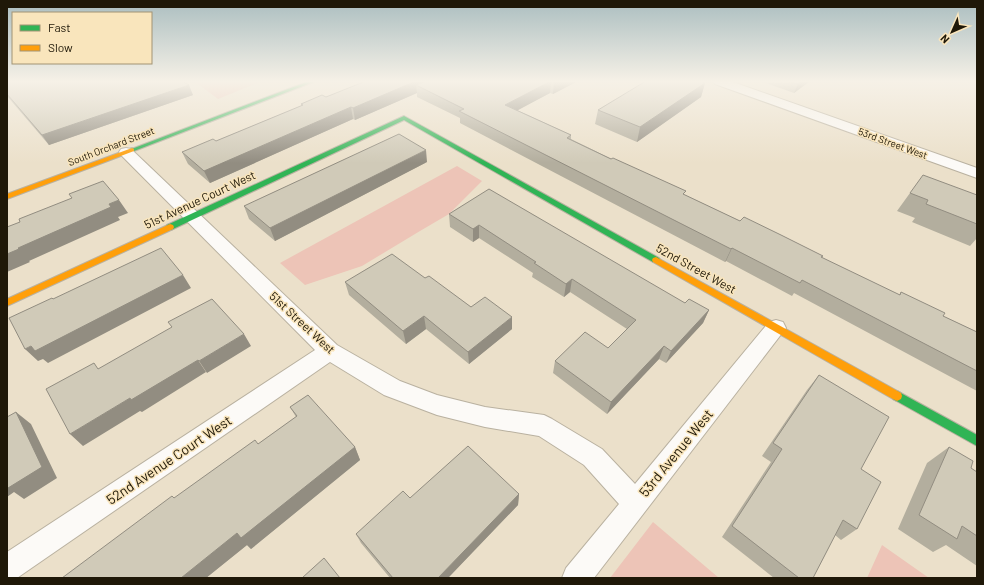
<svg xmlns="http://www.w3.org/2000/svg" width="984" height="585" font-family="Barlow,sans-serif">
<rect width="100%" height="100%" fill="#ebe0ca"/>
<path fill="#edc4b7" d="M194,81H262L218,99Z
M457,166L482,181L449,214L420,231L362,266L305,285L280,263Z
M653,522L719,578H610Z
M882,545L929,578H867Z"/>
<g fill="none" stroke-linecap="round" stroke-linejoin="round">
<defs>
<path id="street" d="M713,81H730L977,168V178L715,84Z
M126,148L131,149L337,345L400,381L437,395L485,407L544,415L552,419L602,449L635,484L769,322L776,320L783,322L786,328L594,578H562L566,568L619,504L584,465L539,436L485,427L437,415L384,395L330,362L17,578H7V552L315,350L121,155L119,152L121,149Z"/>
<path id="fast" d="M309,81H316L134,151H130L129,150Z
M404,116L659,258L660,260L659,262H653L404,120L173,229L170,230L166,227L167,225Z
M897,391L977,435V446L893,399L892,396L893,393Z"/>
<path id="slow" d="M132,148L134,149V151L7,199V194Z
M170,224L173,225L174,227L173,229L7,306V299Z
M656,257L901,393L902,396L901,399L897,401L893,399L653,262L652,260L653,258Z"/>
</defs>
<use href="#street" stroke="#b9b1a0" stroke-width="2"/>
<use href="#fast" stroke="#b9b1a0" stroke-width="2"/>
<use href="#slow" stroke="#b9b1a0" stroke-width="2"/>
<use href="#street" fill="#fcfaf7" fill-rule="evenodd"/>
<use href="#fast" fill="#30b455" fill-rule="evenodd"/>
<use href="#slow" fill="#ff9f0a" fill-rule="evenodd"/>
</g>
<path fill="#b3ae9e" d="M7,81L193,95L49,145L7,96Z
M366,81H578L553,94L550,93L517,110L571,135V139L685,195L740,221L821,258L899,295L901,292L943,316L977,332V391L794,293L792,296L726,261L725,262L460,123V118L417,97V93L355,120L353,119L210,183L188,164L182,152L216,141L301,106V104L326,97Z
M764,81H810L794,93L763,82Z
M705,83L701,97L637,142L595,124L598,110Z
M427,162L275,241L249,219L244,206Z
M910,193L977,195V238L970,246L912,222L915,218L897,211Z
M449,214L685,303L709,310L703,323L666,363L659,359L607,414L553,373L555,361L608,348L627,329L570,292L564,297L532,277L533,273L479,238L473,242L450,227Z
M425,278L471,307L512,329L469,364L426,329L406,344L349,295L345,282Z
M819,375L861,469L857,529L841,540L835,535L813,578H774L722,537L771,462L762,456L807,390Z
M290,407L355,447L360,460L251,549L247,545L206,578H62L258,444L296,417Z
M949,447L971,468L977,472V566L946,545L933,552L898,529L927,463Z
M519,494L518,505L448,578H390L361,543L356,534L410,498Z"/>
<path fill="#928d81" d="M416,81H433L416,85L417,93L355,120L353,108Z
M551,81L550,93L505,117V105Z
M557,81H578L553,94L554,82Z
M802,81H810L794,93L798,84Z
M705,83L701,97L637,142L640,127Z
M189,85L193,95L49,145L42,135Z
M351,107L353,119L210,183L204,171Z
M426,150L427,162L275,241L270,228Z
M119,200L128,213L118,217L120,220L29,261L30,262L7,272V254L18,248L109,204Z
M479,225V238L473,242V229Z
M732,248L726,261L725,262L731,249Z
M183,275L191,288L48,363L43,359L38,361L25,349Z
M572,279L570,292L564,297L566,284Z
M709,310L703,323L666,363L671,351Z
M424,316L426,329L406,344L403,331Z
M512,317V329L469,364L468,352Z
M244,334L251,346L207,373L199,361Z
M664,346L659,359L607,414L611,402Z
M198,360L206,372L142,412L140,411L83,446L70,434L130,398Z
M16,412L31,424L57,478L24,499L14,492L7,497V481Z
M355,447L360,460L251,549L247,545L206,578H181L237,533Z
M519,494L518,505L448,578H438Z"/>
<path fill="#d0cab8" stroke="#928d81" d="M7,81H182L189,85L42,135L7,94Z
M366,81H416L353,108L351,107L204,171L182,152L213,139L216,141L303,105L301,104L322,95L326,97Z
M426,81H557L554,82L551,81L505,105L571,135L567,138L611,159L613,158L686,191L683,194L740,221L744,217L781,235L823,256L821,257L900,295L901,292L945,313L943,316L977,332V371L802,280L800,283L732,248L731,249L459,111L464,109L416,85Z
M646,81H699L705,83L640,127L598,110Z
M789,81H802L798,84Z
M399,134L426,150L270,228L244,206Z
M923,175L977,195V224L926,204L928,200L910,193Z
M103,181L119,200L109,204L111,207L18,248L19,249L7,254V227L20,222L19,219L72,198L69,194Z
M489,189L685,303L689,299L709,310L671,351L664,346L611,402L555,361L585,332L608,348L636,320L572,279L566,284L534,263L536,262L479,225L473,229L449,214Z
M161,248L183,275L35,351L31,346L25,349L9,318L52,298L53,299Z
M392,254L425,278L429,276L471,307L485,297L512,317L468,352L424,316L403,331L345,282Z
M212,299L244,334L199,361L198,360L131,400L130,398L70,434L46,389L94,363L98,369L172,327L168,322Z
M819,375L889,417L861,469L881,482L857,529L843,520L813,578H799L732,526L782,449L773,443Z
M308,395L355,447L241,538L237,533L181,578H62L172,496L174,498L255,440L258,444L297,416L290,407Z
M16,412L42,467L8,488L7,487V417Z
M468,446L519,494L438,578H393L356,534L403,491L410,498Z
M949,447L973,461L971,468L977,472V536L962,526L957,539L919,515Z
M324,558L340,578H302Z"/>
<linearGradient id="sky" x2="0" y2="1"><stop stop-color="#abbec0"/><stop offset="0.5" stop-color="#f6f1e7"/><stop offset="1" stop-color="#f6f1e7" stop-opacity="0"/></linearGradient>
<rect width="984" height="163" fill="url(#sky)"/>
<g text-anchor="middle" stroke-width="3" stroke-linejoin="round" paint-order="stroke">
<g font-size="10" fill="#1f1808" stroke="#f9e5bc">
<text transform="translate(893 143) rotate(20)" y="4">53rd Street West</text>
<text transform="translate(111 146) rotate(-21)" y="4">South Orchard Street</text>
</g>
<g font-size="12" fill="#1f1808" stroke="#f9e5bc">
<text transform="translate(200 200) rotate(-25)" y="4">51st Avenue Court West</text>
<text transform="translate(696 269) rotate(29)" y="4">52nd Street West</text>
<text transform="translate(302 323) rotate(43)" y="4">51st Street West</text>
</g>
<g font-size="14" fill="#1f1808" stroke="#f9e5bc">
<text transform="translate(676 453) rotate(-51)" y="5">53rd Avenue West</text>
<text transform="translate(169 460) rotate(-34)" y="5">52nd Avenue Court West</text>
</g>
</g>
<rect width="984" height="585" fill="none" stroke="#1f1808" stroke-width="16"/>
<rect x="12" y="12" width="140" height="52" fill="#f9e5bc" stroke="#a29374"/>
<rect x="20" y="25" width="20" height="6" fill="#30b455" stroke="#a29374"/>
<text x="48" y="32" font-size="12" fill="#1f1808">Fast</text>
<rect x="20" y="45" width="20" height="6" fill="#ff9f0a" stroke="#a29374"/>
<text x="48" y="52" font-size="12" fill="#1f1808">Slow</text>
<g transform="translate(952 32) rotate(225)" stroke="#f9e5bc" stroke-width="3" paint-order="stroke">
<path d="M0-3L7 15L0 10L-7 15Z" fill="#1f1808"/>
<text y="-6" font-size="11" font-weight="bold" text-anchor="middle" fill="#1f1808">N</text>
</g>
</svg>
